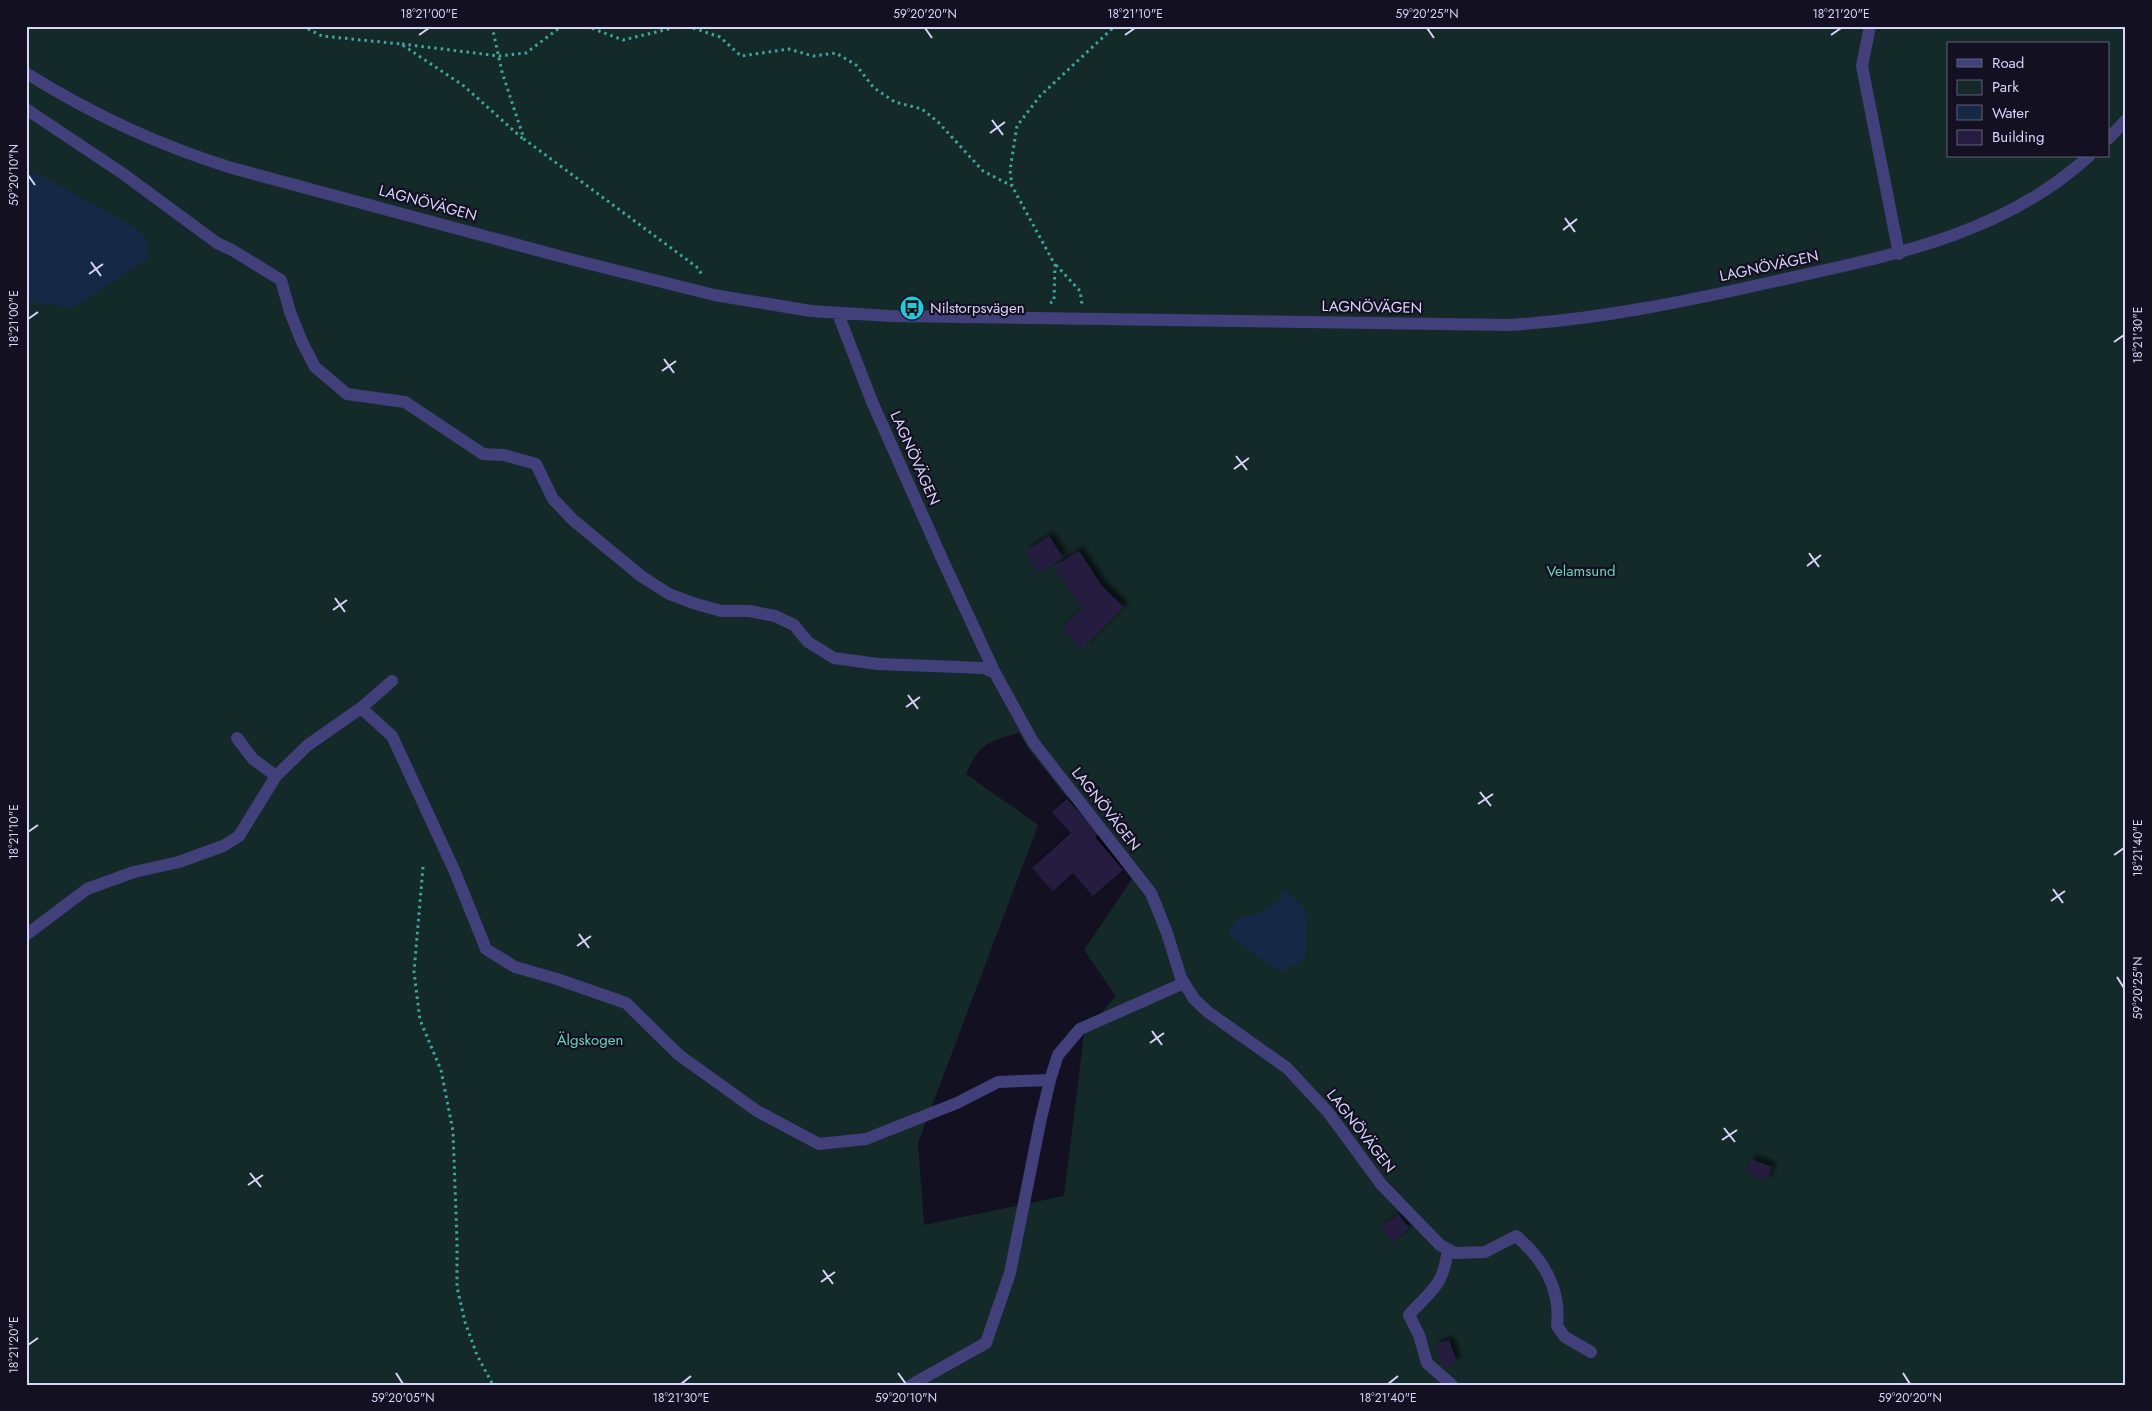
<svg xmlns="http://www.w3.org/2000/svg" width="2152" height="1411" font-family="Jost,sans-serif">
<defs>
<filter id="shadow"><feDropShadow dx="4.5" dy="-4.5" stdDeviation="2.5" flood-color="#0009"/></filter>
</defs>
<rect width="100%" height="100%" fill="#131021"/>
<path fill="#142a29" fill-rule="evenodd" d="M26,26H2126V1385H26ZM1948,44H2108V156H1948ZM1019,733L1030,751L1132,879L1084,950L1116,996L1084,1034L1064,1196L924,1225L918,1143L1038,825L966,774C980,743 988,741 1019,733Z"/>
<path fill="#152846" d="M26,174L41,175L134,227L149,242L148,258L74,307L26,302Z
M1286,891L1305,909C1306,922 1308,947 1304,959L1284,971L1271,966L1228,934C1238,915 1241,919 1259,913C1270,909 1278,900 1286,891Z"/>
<path fill="#251e40" filter="url(#shadow)" d="M1049,536L1063,557L1039,573L1025,552Z
M1079,551L1102,586L1124,607L1082,649L1062,629L1083,608L1054,567Z
M1067,799L1099,834L1095,837L1123,870L1093,896L1073,873L1053,891L1032,868L1071,833L1052,812Z
M1751,1159L1772,1167L1766,1181L1746,1172Z
M1398,1214L1409,1228L1393,1242L1381,1228Z
M1449,1340L1457,1362L1443,1367L1435,1345Z"/>
<g fill="none" stroke-linecap="round" stroke-linejoin="round">
<path stroke="#3ca7a0" stroke-width="3" stroke-dasharray="2.5 4" stroke-linecap="butt" d="M302,26L322,36L401,44L464,86L523,139
M492,26L502,72L524,139L698,268L703,277
M586,26L623,40L681,26
M687,26L720,37L741,56L789,49L813,56L836,53L856,65L874,88L895,102L922,109L938,122L983,171L1012,186
M402,44L499,56L526,53L562,26
M1056,265L1080,291L1082,304
M1050,303L1054,301L1055,265L1012,186L1010,170L1017,126L1040,96L1115,26
M423,867L414,972L420,1020L441,1070L453,1131L457,1241V1287L465,1322L477,1355L493,1385"/>
<path stroke="#42407a" stroke-width="12" d="M1870,26L1862,66L1899,254
M26,73C90,113 160,146 232,168L570,259L714,295L811,311L889,316L1511,325C1601,319 1688,301 1776,281C1888,256 2002,236 2089,156
M26,109L122,173L217,243L232,250L281,280L290,312L302,342L315,367L347,394L405,402L483,454L504,455L536,464L553,499L573,520L641,576L669,594L693,603L721,611H749L775,616L794,625L808,642L834,658L878,664L984,668L995,673
M2108,139L2126,120
M838,314L873,404L943,561L995,673L1033,742L1151,893L1167,933L1181,978L1194,999L1208,1012L1287,1068L1328,1112L1381,1184L1440,1245L1455,1253L1485,1252L1516,1236C1544,1259 1561,1290 1557,1326L1565,1337L1591,1352
M361,708L392,736L455,872L486,949L515,967L557,979L626,1003L679,1055L757,1111L819,1144L866,1139L957,1103L998,1082L1050,1080
M237,738L253,759L276,776
M26,935L87,889L134,872L179,862L223,846L239,836L276,776L308,745L361,708L392,681
M1448,1249C1443,1287 1432,1289 1409,1315L1419,1335L1427,1363L1452,1385
M911,1385L986,1343L1010,1273L1040,1123L1050,1080L1058,1055L1080,1029L1184,983"/>
</g>
<path fill="none" stroke="#d9d4fa" stroke-width="2" d="M925,28L932,38M1427,28L1434,38M419,35L429,28M1125,35L1135,28M1831,35L1841,28M992,120L1003,135M990,133L1005,122M28,175L35,185M1565,218L1575,232M1563,230L1577,219M91,262L101,276M89,274L103,264M28,319L38,312M2114,342L2124,335M664,359L674,373M662,371L676,361M1236,456L1247,470M1234,469L1249,458M1809,553L1819,567M1807,566L1821,555M335,598L345,612M333,610L347,600M908,695L918,709M906,707L920,697M1480,792L1491,806M1478,804L1493,794M28,832L38,825M2114,855L2124,848M2053,889L2063,903M2051,901L2065,891M579,934L589,948M577,946L591,936M2117,977L2124,988M1152,1031L1162,1045M1150,1043L1164,1033M1724,1128L1735,1142M1722,1140L1737,1130M250,1173L261,1187M248,1185L263,1175M823,1270L833,1284M821,1282L835,1272M28,1345L38,1338M396,1373L403,1384M898,1373L906,1384M1903,1373L1910,1384M681,1384L691,1376M1388,1384L1398,1376"/>
<defs>
<symbol id="bus-disc" viewBox="-11 -11 22 22"><circle r="9.5" fill="#1acde1" stroke="#131021"/><path d="M-5-6H5V4H4V6H2V4H-2V6H-4V4H-5ZM-3.5-4V0h7V-4ZM-3.5 1.2v1.5H-2V1.2ZM2 1.2v1.5H3.5V1.2Z" fill="#111"/></symbol>
</defs>
<g fill-rule="evenodd">
<use href="#bus-disc" x="898" y="294" width="28" height="28"/>
</g>
<g text-anchor="middle" stroke-width="4.5" stroke-linejoin="round" paint-order="stroke">
<g font-size="15" fill="#d9d4fa" stroke="#131021">
<text transform="translate(428 203) rotate(15)" y="5">LAGNÖVÄGEN</text>
<text transform="translate(1769 266) rotate(-12)" y="5">LAGNÖVÄGEN</text>
<text transform="translate(1372 307) rotate(1)" y="5">LAGNÖVÄGEN</text>
<text transform="translate(915 458) rotate(66)" y="5">LAGNÖVÄGEN</text>
<text transform="translate(1106 809) rotate(52)" y="5">LAGNÖVÄGEN</text>
<text transform="translate(1361 1131) rotate(52)" y="5">LAGNÖVÄGEN</text>
</g>
<g font-size="15" fill="#d9d4fa" stroke="#131021" text-anchor="start">
<text x="930" y="313">Nilstorpsvägen</text>
</g>
<g font-size="15" fill="#69d2b8" stroke="#131021">
<text x="1581" y="576">Velamsund</text>
<text x="590" y="1045">Älgskogen</text>
</g>
</g>
<rect width="2152" height="1411" fill="none" stroke="#131021" stroke-width="55"/>
<rect x="1947" y="42" width="162" height="115" fill="#131021" stroke="#625e78"/>
<rect x="1957" y="59" width="25" height="8" fill="#42407a" stroke="#625e78"/>
<text x="1992" y="68" font-size="15" fill="#d9d4fa">Road</text>
<rect x="1957" y="80" width="25" height="15" fill="#142a29" stroke="#625e78"/>
<text x="1992" y="92" font-size="15" fill="#d9d4fa">Park</text>
<rect x="1957" y="105" width="25" height="15" fill="#152846" stroke="#625e78"/>
<text x="1992" y="118" font-size="15" fill="#d9d4fa">Water</text>
<rect x="1957" y="130" width="25" height="15" fill="#251e40" stroke="#625e78"/>
<text x="1992" y="142" font-size="15" fill="#d9d4fa">Building</text>
<rect x="28" y="28" width="2096" height="1356" fill="none" stroke="#d9d4fa" stroke-width="2"/>
<g font-size="12" text-anchor="middle" fill="#d9d4fa">
<text x="429" y="18">18°21'00"E</text>
<text x="925" y="18">59°20'20"N</text>
<text x="1135" y="18">18°21'10"E</text>
<text x="1427" y="18">59°20'25"N</text>
<text x="1841" y="18">18°21'20"E</text>
<text transform="translate(14 175) rotate(-90)" y="4">59°20'10"N</text>
<text transform="translate(14 319) rotate(-90)" y="4">18°21'00"E</text>
<text transform="translate(2138 335) rotate(-90)" y="4">18°21'30"E</text>
<text transform="translate(14 832) rotate(-90)" y="4">18°21'10"E</text>
<text transform="translate(2138 848) rotate(-90)" y="4">18°21'40"E</text>
<text transform="translate(2138 988) rotate(-90)" y="4">59°20'25"N</text>
<text transform="translate(14 1345) rotate(-90)" y="4">18°21'20"E</text>
<text x="403" y="1402">59°20'05"N</text>
<text x="681" y="1402">18°21'30"E</text>
<text x="906" y="1402">59°20'10"N</text>
<text x="1388" y="1402">18°21'40"E</text>
<text x="1910" y="1402">59°20'20"N</text>
</g>
</svg>
